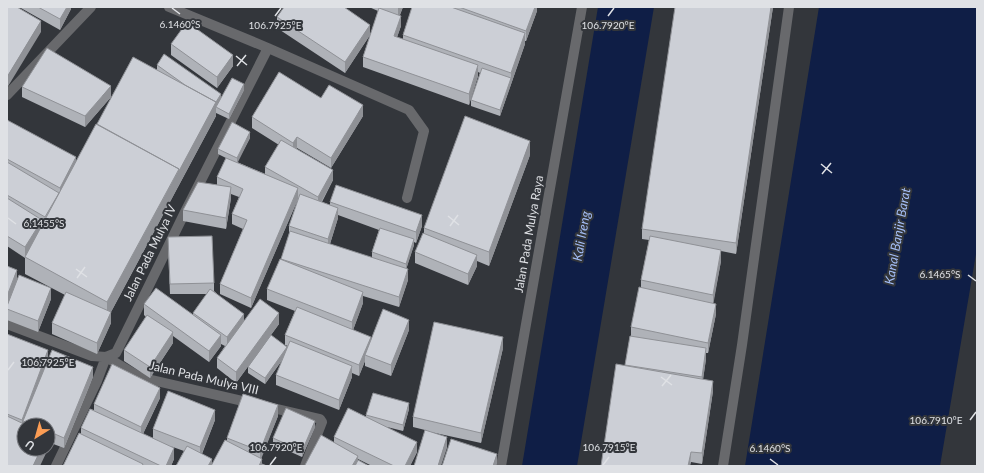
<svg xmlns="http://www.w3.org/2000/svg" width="984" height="473" font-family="Lato,sans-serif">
<rect width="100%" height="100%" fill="#33363b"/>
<path fill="#0f1e46" d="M598,7H654L577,466H522Z
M819,7H977V248L940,466H745Z"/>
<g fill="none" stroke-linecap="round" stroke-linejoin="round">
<path stroke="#68696c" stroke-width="10" d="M169,7L268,48L409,110L424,131L407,198
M7,95L91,7
M7,324L92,356L106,357L116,353L185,212L268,48
M106,357L138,376L152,380L320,419L322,422L305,466
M56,466L97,381L106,357
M501,466L582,7
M723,466L742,345L789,7"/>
</g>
<path fill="#afb2b8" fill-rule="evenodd" d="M19,7H71V9L60,30Z
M369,7H403L400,15L401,26L397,37L403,39V35L412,7H537V11L526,41H525V44L500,116L471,106V100L480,73L478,72V76L469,105L363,67V57L378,11Z
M773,7L736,254L721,251V261L713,303L716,314L708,353H706V359L703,379L713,391L702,464L691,462L690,466H601L625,366L630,336H631V327L641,288V280L649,240L642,239V229Z
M277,17L370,35L345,73L277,28Z
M171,44L233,66L217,88L171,55Z
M157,65L221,97L244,90L229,119L216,113V116L111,312V323L97,354L52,334V323L65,295L25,274V258L7,246V120L76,161L97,124L157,70Z
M22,87L111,97L85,127L22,97Z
M321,98L363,116L331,168L297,148H296L333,180L322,202L330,205V202L422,226L416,243L414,242V245L406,269L408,280L399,307L363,296V303L353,330L371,341L409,330L391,376L365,366V361L359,376L352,373V377L339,410L276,385V375L283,359L265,384L248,373V367L288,346L285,345V335L295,311L267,300V289L281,260L289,234V226L298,199L251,308L220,294V284L243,229L232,224V214L239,197L231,194V198L226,229L183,221V210L217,185V177L226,158L218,154V149L250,138L237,162L265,174V167L279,145L252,128V117ZM338,215L379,230L372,252V258L330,244L338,218Z
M530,155L489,266L477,261V266L468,285L415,263V252L424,234V228Z
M168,247L214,283V291L244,320L279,324L236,383L217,368V358L225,346L221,344V346L209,362L173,336V343L150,378L124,361V350L146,317L144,315V304L193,315V313L207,294H170Z
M7,266L17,281L7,306L51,299L38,332L7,320Z
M7,334L48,360L93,377L64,448L48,442V425H24L48,449L7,466Z
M503,348L481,443L426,431L447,448L425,430L413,427V417Z
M112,364L160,388V398L143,434L153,438V429L168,391L215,410V420L202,454L212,459V465L225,440L227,441V438L243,394L278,405V416L261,458L262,459V464L267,466H176L184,451L170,446L174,448V459L171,466H63L79,433L81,434V428L90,409L94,410V404Z
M409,409L403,431L387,427L417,452L410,466H372L358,459V460L369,466H305V465L334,442V437L366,417V415Z
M315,427L302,457L273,444V438Z"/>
<path fill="#8f9196" d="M67,7H71V9L60,30V19Z
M398,7H403L398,19Z
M535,7H537V11L526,41V31Z
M771,7H773L736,254V243Z
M401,16V26L394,46V36Z
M41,21V32L7,88V77Z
M370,25V35L345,73V62Z
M525,33V44L500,116V110L511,78V73Z
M233,55V66L217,88V77Z
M478,65V76L469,105V94Z
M244,84V90L229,119V114Z
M111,86V97L85,127V116Z
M221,94V100L216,107V116L111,312V323L97,354V343L107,319V302L214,105Z
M363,105V116L331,168V158Z
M250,132V138L237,164V158Z
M297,137V148L293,153V143Z
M530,141V155L489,266V252Z
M76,157V168L60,198V188Z
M333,170V180L318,208V197Z
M231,187V198L226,229V218Z
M298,188V199L251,308V298Z
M338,208V218L328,250V239Z
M422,215V226L416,243V232Z
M42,220V231L25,258V247Z
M414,239V245L406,270V264Z
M721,250V261L713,306V295Z
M477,255V266L468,285V274Z
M408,269V280L399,307V297Z
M17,270V281L7,306V296Z
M51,288V299L38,332V321Z
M363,292V303L352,333V322Z
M716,304V314L708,353V343Z
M279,313V324L236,383V372Z
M244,314V324L227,348V337Z
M409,320V330L391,376V365Z
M173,332V343L150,378V367Z
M221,335V346L209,362V351Z
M371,337V348L365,355V361L359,376V365Z
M503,337V348L481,443V433Z
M287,347V353L265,384V378Z
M706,348V359L702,387V377Z
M48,350V361L23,421V426L22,431V420Z
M352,366V377L339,410V400Z
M93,367V377L64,448V438Z
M713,381V391L702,464V453Z
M160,388V398L141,438V427Z
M409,403V409L403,431V425Z
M278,405V416L260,462V451Z
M215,410V420L200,458V447Z
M315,421V427L302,457V451Z
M447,437V448L441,466H438Z
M417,442V452L410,466H405Z
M174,448V459L171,466H166Z
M41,449H48L40,466H33Z
M691,452L690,466H688Z
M497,454V464L496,466H493Z
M358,456V466H352Z
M212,459V466H208Z
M262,459V466H259Z"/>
<path fill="#cccfd6" stroke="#8f9196" d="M7,7H17L41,21L7,77Z
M38,7H67L60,19Z
M284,7H344L370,25L345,62L277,17Z
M412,7H451L525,33L511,73L403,35Z
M459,7H535L526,31Z
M675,7H771L736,243L642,229Z
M379,8L401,16L394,36L478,65L469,94L363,57Z
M187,22L233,55L217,77L171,44Z
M47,48L111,86L85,116L22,87Z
M164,54L221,94L216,102L185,85L157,65Z
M133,57L216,102L179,171V169L97,124Z
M482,68L511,78L500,110L471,100Z
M279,72L321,98L329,85L363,105L331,158L297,137L293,143L252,117Z
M232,78L244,84L229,114L216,107Z
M465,116L530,141L489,252L424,228Z
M7,120L76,157L60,188L7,159Z
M232,122L250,132L237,158L218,149Z
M96,124L179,169L107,302L25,257Z
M281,140L333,170L318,197L265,167Z
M226,158L298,188L251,298L220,284L247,220L232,214L243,189L217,177Z
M7,162L59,193L45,217L7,195Z
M198,182L231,187L226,218L183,210Z
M336,185L422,215L416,232L330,202Z
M300,194L338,208L328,239L289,226Z
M7,198L42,220L25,247L7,236Z
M380,228L414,239L406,264L372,252Z
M290,231L408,269L399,297L281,259Z
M423,233L477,255L468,274L415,252Z
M212,236L214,283L170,284L168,237Z
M650,236L721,250L713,295L641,280Z
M280,259L363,292L352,322L267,289Z
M7,266L17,270L7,296Z
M19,275L51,288L38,321L7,309V306Z
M639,287L716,304L708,343L631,327Z
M156,288L221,335L209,351L144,304Z
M210,289L244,314L227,337L193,313Z
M66,292L111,312L97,343L52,323Z
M260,299L279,313L236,372L217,358Z
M297,307L371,337L359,365L285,335Z
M383,309L409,320L391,365L365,355Z
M147,315L173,332L150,367L124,350Z
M434,322L503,337L481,433L413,417Z
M7,334L48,350L22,420L7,414Z
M271,335L287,347L265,378L248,367Z
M630,336L706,348L702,377L625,365Z
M290,341L352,366L339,400L276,375Z
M52,350L93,367L64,438L48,431V425H33L23,421Z
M112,364L160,388L141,427L94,404Z
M616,364L713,381L702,453L691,452L688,466H601Z
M168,391L215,410L200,447L153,429Z
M373,393L409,403L403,425L366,415Z
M243,394L278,405L260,451L227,438Z
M286,408L315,421L302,451L273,438Z
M348,408L417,442L405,466H394L334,437Z
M90,409L174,448L166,466H161L81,428Z
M7,416L26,425H24V449H41L33,466H7Z
M425,430L447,437L438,466H414Z
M79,433L143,464L142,466H63Z
M321,435L358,456L352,466H307L305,465Z
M451,439L497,454L493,466H442Z
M225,440L262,459L259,466H211Z
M187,446L212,459L208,466H176Z
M358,460L369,466H355Z
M262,464L267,466H261Z"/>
<path fill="none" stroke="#dfe1e5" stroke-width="1.5" d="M172,8L180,14M275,16L281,8M608,16L614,8M236,56L247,65M237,66L246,55M821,164L832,173M822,174L831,163M448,216L459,225M8,218L16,224M450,226L458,215M76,269L87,277M968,275L976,281M77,278L85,267M8,370L14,362M661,377L672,385M662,386L671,375M970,420L976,412M770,459L778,465M270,465L276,457M603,465L609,457"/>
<g text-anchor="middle" stroke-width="4" stroke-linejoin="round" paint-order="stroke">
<g font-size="12" fill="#dfe1e5" stroke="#33363b">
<text transform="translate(529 234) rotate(-80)" y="4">Jalan Pada Mulya Raya</text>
<text transform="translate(150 253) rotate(-64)" y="4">Jalan Pada Mulya IV</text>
<text transform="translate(204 378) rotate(13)" y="4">Jalan Pada Mulya VIII</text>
</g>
<g font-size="13" font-style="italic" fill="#a5bff8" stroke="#33363b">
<text transform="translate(581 236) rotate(-80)" y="5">Kali Ireng</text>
<text transform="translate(897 236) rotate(-80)" y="5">Kanal Banjir Barat</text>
</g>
</g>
<g font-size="10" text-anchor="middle" fill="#dfe1e5" stroke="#33363b" stroke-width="4" stroke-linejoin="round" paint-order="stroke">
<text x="180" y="28">6.1460°S</text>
<text x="275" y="29">106.7925°E</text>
<text x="608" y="29">106.7920°E</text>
<text x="44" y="227">6.1455°S</text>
<text x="940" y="278">6.1465°S</text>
<text x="48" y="366">106.7925°E</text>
<text x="936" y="424">106.7910°E</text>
<text x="276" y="451">106.7920°E</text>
<text x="609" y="451">106.7915°E</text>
<text x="770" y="452">6.1460°S</text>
</g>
<rect width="984" height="473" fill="none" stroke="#dfe1e5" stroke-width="16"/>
<g transform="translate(36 437) rotate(217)"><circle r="19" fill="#33363b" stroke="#787a7f"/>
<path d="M0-3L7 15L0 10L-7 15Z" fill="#fc9d54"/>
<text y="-6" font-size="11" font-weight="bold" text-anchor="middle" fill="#dfe1e5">U</text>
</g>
</svg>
